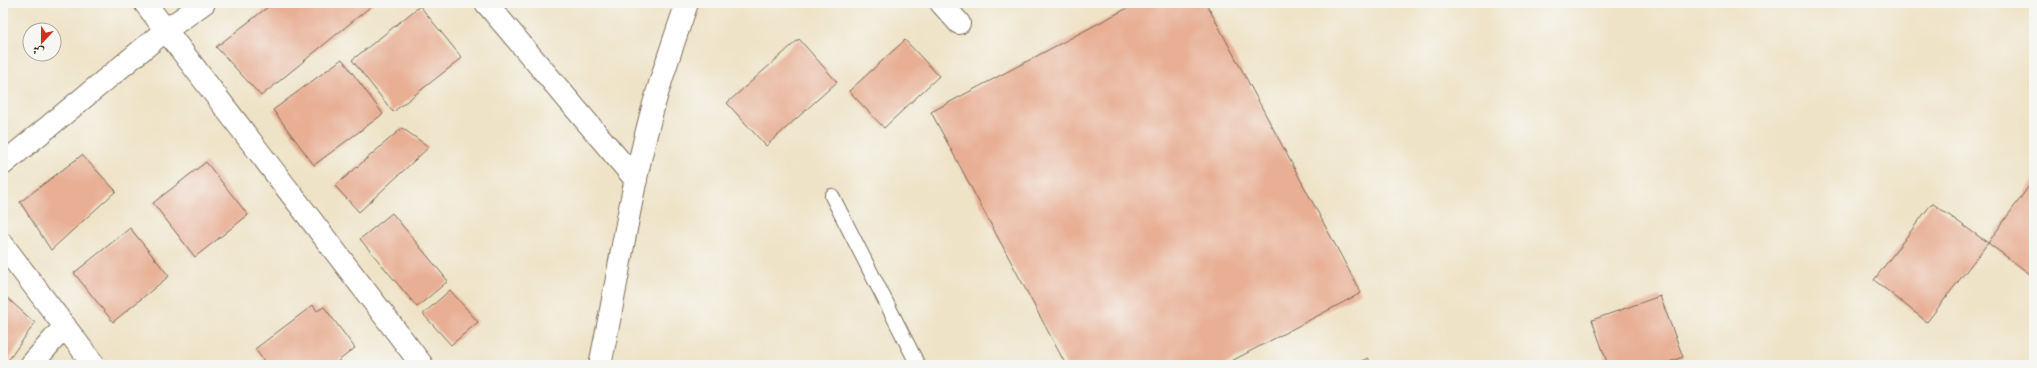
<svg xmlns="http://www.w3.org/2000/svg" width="2037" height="368" font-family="Alegreya,Amiri,serif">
<rect width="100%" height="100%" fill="#f6f6f2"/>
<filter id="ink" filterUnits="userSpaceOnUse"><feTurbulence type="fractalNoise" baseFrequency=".025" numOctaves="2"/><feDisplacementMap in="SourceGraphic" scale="8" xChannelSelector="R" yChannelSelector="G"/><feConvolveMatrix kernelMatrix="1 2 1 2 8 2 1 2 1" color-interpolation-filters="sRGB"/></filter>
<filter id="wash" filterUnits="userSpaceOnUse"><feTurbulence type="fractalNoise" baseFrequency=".012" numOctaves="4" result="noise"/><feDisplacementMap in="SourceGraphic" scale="16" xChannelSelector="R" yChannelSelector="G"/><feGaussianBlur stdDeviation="0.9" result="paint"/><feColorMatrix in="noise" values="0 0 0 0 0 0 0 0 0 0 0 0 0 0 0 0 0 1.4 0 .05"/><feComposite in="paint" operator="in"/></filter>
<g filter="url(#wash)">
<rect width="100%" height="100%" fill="#efe3c7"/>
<g id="blocks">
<path fill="#e8af94" d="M273,3H375L261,96L216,47Z
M1137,3H1206L1361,293L1224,365H1066L931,112Z
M420,6L462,58L393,112L352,60Z
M799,39L837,82L766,146L727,103Z
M905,40L939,76L884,128L849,91Z
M342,59L383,114L314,165L273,110Z
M402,128L429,147L359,212L335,186Z
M82,155L116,191L51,250L20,202Z
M206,162L248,215L195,257L153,203Z
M2034,179V277L1988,243Z
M1932,203L1988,243L1927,322L1874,280Z
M392,213L448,281L417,307L360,239Z
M130,228L169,276L113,322L74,273Z
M450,290L478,322L451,345L423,314Z
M3,294L35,323L5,365H3Z
M1660,296L1683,357L1661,365H1608L1592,320Z
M313,305L317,311L324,307L355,348L333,365H267L255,349Z
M1368,358L1372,365H1353Z"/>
</g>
</g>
<g filter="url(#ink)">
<use href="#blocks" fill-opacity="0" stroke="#7a6b59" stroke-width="1"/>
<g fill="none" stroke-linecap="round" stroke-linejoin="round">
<defs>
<path id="service" d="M832,196L918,365"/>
<path id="minor" d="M145,3L422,365
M486,3L636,180
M941,3L959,23
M3,164L166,30L204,3
M3,245L94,365
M31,365L65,326
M600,365C618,282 629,197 651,115C661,77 674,40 687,3"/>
</defs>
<use href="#service" stroke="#7a6b59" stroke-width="16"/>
<use href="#minor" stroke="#7a6b59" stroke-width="24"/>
<use href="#service" stroke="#fff" stroke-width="14"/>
<use href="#minor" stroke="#fff" stroke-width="22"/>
</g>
</g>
<rect width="2037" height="368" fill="none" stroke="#f6f6f2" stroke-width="16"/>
<g transform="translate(42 42) rotate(202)"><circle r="19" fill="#f6f6f2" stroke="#aba49d"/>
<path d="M0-3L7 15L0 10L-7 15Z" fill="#c8321e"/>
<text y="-6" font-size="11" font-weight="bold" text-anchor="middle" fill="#3b2a1e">ش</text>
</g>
</svg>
